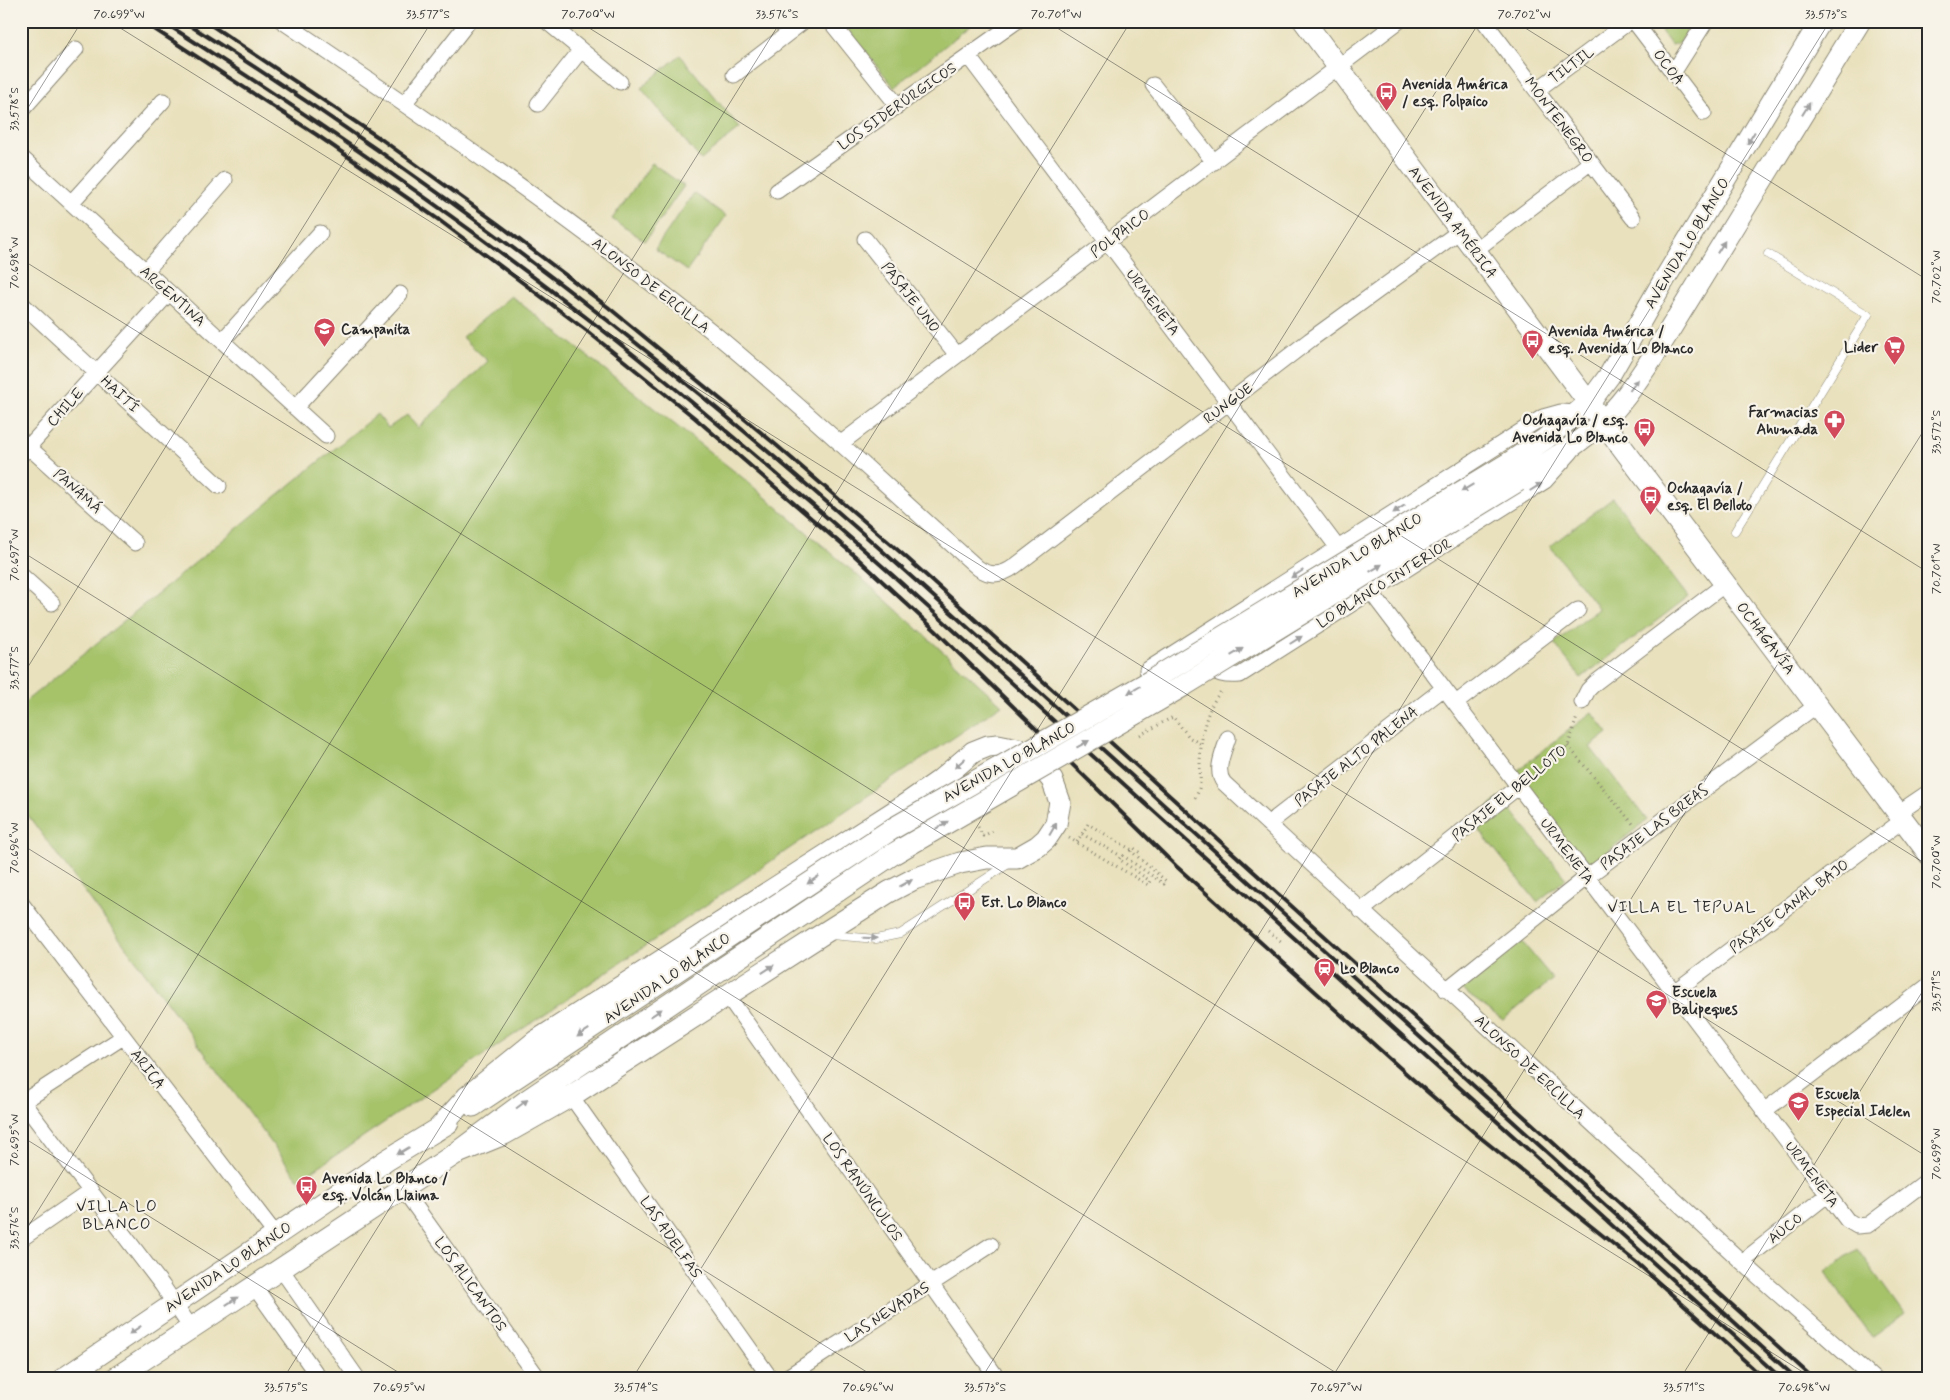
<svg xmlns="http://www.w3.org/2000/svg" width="1950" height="1400" font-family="Mynerve,sans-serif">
<rect width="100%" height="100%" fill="#f7f3e8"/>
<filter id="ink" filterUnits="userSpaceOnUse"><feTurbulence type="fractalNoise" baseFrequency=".02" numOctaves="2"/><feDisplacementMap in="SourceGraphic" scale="10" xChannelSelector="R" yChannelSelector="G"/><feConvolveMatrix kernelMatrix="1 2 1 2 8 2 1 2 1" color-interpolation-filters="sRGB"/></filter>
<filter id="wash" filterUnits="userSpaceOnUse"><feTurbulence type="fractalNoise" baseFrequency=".0096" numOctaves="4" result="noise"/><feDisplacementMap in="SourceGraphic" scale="20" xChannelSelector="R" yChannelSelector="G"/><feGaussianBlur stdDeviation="1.12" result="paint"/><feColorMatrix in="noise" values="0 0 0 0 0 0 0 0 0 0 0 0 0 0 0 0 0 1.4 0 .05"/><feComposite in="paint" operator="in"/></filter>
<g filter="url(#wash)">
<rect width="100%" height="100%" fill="#e9e1bd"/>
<path fill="#a6c36b" stroke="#68774b" d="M841,21H976L894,87Z
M1654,21H1694L1680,42L1671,45Z
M680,55L740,128L701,160L641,88Z
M652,163L684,186L645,241L612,219Z
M694,193L726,216L687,271L655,249Z
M511,296L743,478L869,585L1002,705L299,1180L21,806V705L377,414L388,428L407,415L418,428L488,361L462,337Z
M1613,498L1688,597L1581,678L1554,643L1599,609L1550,546Z
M1592,712L1608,733L1590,747L1647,820L1587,868L1513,774Z
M1501,797L1566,879L1537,902L1472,821Z
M1518,937L1553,979L1503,1020L1458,987Z
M1857,1249L1904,1314L1872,1338L1825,1272Z"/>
</g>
<g filter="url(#ink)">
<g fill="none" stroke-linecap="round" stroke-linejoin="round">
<defs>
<path id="service" d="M1735,531L1868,315L1768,254
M831,935L876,939L900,934L1010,863"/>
<path id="minor" d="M282,21C430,121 577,222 715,334C806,409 890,490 978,568C991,577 1003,575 1015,566L1310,340L1460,231
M546,21L620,82
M830,21L898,106
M1484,21L1633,218
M1634,21L1704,113
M968,56L1338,548
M1673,73L1706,21
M734,75L804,21
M1153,85L1214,162
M1537,90L1630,21
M404,104L469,21
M538,104L581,50
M21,111L76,49
M21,157L326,436
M777,191L1017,21
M71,203L163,101
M865,239L957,355
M1474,251L1591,162
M146,271L225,180
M21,303L219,486
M222,341L320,233
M295,408L400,294
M22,441L135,543
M840,444L1399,21
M21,455L169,293
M21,575L52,603
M1371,592L1847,1220L1857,1226L1868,1225L1929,1179
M1205,664C1215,675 1226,676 1240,675L1545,481L1571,452
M1147,670L1543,417L1561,412L1577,413
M1582,702L1588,690L1595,683L1725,584
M1456,703L1578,610
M1228,738C1224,751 1214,771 1224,783L1742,1262L1874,1379
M1898,813L1929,792
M1268,824L1444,688
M21,903L276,1235
M1361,911L1519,786
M1446,990L1587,877L1817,705
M1674,992L1903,820
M727,995L998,1379
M571,1096L771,1379
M21,1100L162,1285L191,1328
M21,1103L123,1037
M1764,1111L1929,985
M403,1189L539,1379
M21,1239L91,1191
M1742,1262L1827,1195
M281,1269L358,1379
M254,1286L320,1379
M784,1379L991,1245"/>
<path id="secondary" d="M1304,21L1603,422L1929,854
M1509,463L1545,439L1589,403L1609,376L1664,280L1821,21
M1518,481C1547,463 1578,445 1603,421C1623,403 1638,379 1653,357L1860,21
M473,1106L696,958
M437,1130L467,1097L536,1041L906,804L939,781L973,752L988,746L998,745L1018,749L1035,760L1052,780L1060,802L1056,824L1046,839L1038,846L1017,858H987L960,863L914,879L889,892L821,935L571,1096L504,1134L455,1154
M63,1379L387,1160L448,1123
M114,1379L455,1154L529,1099L711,976"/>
</defs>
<use href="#service" stroke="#8a8674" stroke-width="9"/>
<use href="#minor" stroke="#8a8674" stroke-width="17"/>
<use href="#secondary" stroke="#8a8674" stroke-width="23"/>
<path stroke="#8a8674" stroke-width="3" stroke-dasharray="1 4" stroke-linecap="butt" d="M1140,735L1173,717L1190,738L1201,744
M1568,746L1633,824
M1531,777L1568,746L1577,717
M1195,798C1202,787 1200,776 1200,764C1201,737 1204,711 1222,690
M978,827L983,836L995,830
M1082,834L1121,856
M1069,838L1148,885L1150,881L1119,859L1122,855L1164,884L1166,881L1131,851L1134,848L1140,853
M1077,842L1088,824L1132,850
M1268,931L1282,942"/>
<use href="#service" stroke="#fff" stroke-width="8"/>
<use href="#minor" stroke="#fff" stroke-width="15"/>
<use href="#secondary" stroke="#fff" stroke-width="21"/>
<path stroke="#2b2b2b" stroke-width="4" d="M142,21L317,135L439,220L587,331L695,418L855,556L936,631L1176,866L1409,1076L1476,1134L1637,1263L1765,1379
M162,21C311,116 457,216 596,325C700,406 800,493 898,580L1782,1379
M183,21C369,138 546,267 715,407C854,522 987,645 1121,766C1346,970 1571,1175 1797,1379
M205,21L381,139L497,223L608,307L775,444L907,558L1814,1379"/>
<defs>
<path id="secondary-bridge" d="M696,958L892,829L1152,680L1509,463
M711,976L893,854L1183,686L1518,481"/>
</defs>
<use href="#secondary-bridge" stroke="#8a8674" stroke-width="23" stroke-linecap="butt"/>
<use href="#secondary-bridge" stroke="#fff" stroke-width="21"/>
</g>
<defs><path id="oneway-solid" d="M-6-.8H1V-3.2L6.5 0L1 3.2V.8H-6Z" transform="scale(1.25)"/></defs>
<g fill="#a0a0a0">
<use href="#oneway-solid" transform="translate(1806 109) rotate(-58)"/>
<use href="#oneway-solid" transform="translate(1751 138) rotate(121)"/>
<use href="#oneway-solid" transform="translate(1721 247) rotate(-58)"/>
<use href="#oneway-solid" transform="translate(1634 385) rotate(-53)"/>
<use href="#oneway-solid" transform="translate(1536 487) rotate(-32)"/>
<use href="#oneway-solid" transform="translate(1467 488) rotate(149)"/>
<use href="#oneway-solid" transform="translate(1399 509) rotate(147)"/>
<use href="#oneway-solid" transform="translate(1376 568) rotate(-31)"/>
<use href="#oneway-solid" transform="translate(1297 574) rotate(148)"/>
<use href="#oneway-solid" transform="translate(1296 640) rotate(-32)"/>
<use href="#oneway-solid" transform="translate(1237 652) rotate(-31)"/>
<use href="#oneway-solid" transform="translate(1134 690) rotate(150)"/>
<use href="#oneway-solid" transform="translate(1083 744) rotate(-29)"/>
<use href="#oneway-solid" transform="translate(960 763) rotate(138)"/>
<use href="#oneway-solid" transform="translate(942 825) rotate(-31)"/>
<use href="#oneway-solid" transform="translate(1053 829) rotate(-60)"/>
<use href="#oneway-solid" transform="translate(813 880) rotate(146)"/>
<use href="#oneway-solid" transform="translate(906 883) rotate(-28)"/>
<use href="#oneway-solid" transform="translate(870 938) rotate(2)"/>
<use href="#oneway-solid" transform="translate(768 969) rotate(-33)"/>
<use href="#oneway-solid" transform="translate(656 1013) rotate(-34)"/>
<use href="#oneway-solid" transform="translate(583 1033) rotate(147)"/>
<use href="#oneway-solid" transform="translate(522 1104) rotate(-37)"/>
<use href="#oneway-solid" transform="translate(403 1151) rotate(149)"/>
<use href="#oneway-solid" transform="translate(232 1301) rotate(-33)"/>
<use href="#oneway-solid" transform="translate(135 1330) rotate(146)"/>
</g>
</g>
<path fill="none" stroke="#2b2b2b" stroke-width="1" stroke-opacity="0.45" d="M109,21L1929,1158M578,21L1929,866M1046,21L1929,573M1514,21L1929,281M21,119L82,21M21,259L1814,1379M21,551L1346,1379M21,678L432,21M21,844L878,1379M21,1136L409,1379M21,1238L781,21M283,1379L1131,21M632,1379L1480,21M981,1379L1830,21M1331,1379L1929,422M1680,1379L1929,981"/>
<defs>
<symbol id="bus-pin" viewBox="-11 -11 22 30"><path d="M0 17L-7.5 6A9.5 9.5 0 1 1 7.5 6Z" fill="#d1495b" stroke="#f7f3e8"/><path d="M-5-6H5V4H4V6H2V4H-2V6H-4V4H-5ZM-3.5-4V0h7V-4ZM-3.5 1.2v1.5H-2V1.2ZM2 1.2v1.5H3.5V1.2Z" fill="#fff"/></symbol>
<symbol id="school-pin" viewBox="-11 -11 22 30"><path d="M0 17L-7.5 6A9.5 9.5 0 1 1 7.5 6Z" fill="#d1495b" stroke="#f7f3e8"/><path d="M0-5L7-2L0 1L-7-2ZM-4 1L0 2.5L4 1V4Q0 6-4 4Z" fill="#fff"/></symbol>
<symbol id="supermarket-pin" viewBox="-11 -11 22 30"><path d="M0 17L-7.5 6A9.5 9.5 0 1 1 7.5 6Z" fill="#d1495b" stroke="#f7f3e8"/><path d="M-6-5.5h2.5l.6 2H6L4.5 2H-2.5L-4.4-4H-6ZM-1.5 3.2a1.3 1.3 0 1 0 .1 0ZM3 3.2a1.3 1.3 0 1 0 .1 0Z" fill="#fff"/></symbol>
<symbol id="pharmacy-pin" viewBox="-11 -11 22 30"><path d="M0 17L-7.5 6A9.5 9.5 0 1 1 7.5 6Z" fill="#d1495b" stroke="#f7f3e8"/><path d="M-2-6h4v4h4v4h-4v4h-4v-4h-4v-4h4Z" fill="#fff"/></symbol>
<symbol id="station-pin" viewBox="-11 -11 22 30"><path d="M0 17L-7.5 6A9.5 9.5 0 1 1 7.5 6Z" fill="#d1495b" stroke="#f7f3e8"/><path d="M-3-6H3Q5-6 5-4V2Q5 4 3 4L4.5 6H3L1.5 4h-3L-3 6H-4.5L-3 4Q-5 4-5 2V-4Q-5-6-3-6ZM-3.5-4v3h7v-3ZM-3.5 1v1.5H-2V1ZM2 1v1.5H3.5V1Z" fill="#fff"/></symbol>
</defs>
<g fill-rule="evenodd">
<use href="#bus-pin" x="1374" y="80" width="25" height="34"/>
<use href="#school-pin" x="312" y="316" width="25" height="34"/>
<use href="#bus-pin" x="1520" y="328" width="25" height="34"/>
<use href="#supermarket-pin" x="1882" y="334" width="25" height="34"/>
<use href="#pharmacy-pin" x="1822" y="408" width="25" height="34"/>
<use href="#bus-pin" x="1632" y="416" width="25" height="34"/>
<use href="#bus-pin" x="1638" y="484" width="25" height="34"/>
<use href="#bus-pin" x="952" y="890" width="25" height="34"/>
<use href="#station-pin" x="1312" y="956" width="25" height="34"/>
<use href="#school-pin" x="1644" y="988" width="25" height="34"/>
<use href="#school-pin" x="1786" y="1090" width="25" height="34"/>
<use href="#bus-pin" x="294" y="1174" width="25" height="34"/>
</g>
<g text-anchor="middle" stroke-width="4.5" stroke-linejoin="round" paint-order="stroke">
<g font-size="15" fill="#2b2b2b" stroke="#f7f3e8">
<text transform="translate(1571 65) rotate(-36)" y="5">TILTIL</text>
<text transform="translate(1669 67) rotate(53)" y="5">OCOA</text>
<text transform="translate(897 106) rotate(-35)" y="5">LOS SIDERÚRGICOS</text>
<text transform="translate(1559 120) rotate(53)" y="5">MONTENEGRO</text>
<text transform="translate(1453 222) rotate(53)" y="5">AVENIDA AMÉRICA</text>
<text transform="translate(1120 233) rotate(-37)" y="5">POLPAICO</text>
<text transform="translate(1687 243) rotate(-59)" y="5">AVENIDA LO BLANCO</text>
<text transform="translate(651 285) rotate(38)" y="5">ALONSO DE ERCILLA</text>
<text transform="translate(173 296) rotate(42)" y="5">ARGENTINA</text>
<text transform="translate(911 297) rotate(52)" y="5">PASAJE UNO</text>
<text transform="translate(1153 302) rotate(53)" y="5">URMENETA</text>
<text transform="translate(120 394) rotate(43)" y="5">HAITÍ</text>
<text transform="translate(1228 403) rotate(-37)" y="5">RUNGUE</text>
<text transform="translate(65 407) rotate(-48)" y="5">CHILE</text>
<text transform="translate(78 491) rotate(42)" y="5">PANAMÁ</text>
<text transform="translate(1357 555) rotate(-31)" y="5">AVENIDA LO BLANCO</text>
<text transform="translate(1384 583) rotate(-32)" y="5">LO BLANCO INTERIOR</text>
<text transform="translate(1766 638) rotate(53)" y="5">OCHAGAVÍA</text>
<text transform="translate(1356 756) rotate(-38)" y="5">PASAJE ALTO PALENA</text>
<text transform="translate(1009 762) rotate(-29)" y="5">AVENIDA LO BLANCO</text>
<text transform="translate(1509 793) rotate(-39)" y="5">PASAJE EL BELLOTO</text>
<text transform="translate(1654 827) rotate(-37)" y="5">PASAJE LAS BREAS</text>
<text transform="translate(1567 851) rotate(53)" y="5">URMENETA</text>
<text transform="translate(1789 906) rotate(-37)" y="5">PASAJE CANAL BAJO</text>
<text transform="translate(667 978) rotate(-34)" y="5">AVENIDA LO BLANCO</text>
<text transform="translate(1530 1067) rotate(43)" y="5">ALONSO DE ERCILLA</text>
<text transform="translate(148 1069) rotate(53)" y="5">ARICA</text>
<text transform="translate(1812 1174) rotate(53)" y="5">URMENETA</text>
<text transform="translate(863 1187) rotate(55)" y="5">LOS RANÚNCULOS</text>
<text transform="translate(1785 1228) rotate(-38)" y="5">AUCO</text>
<text transform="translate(671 1237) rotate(55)" y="5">LAS ADELFAS</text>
<text transform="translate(228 1267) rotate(-34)" y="5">AVENIDA LO BLANCO</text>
<text transform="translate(471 1284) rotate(54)" y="5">LOS ALICANTOS</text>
<text transform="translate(887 1312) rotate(-33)" y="5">LAS NEVADAS</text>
</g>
<g font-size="15" font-weight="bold" fill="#2b2b2b" stroke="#f7f3e8" text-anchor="start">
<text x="1402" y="89">Avenida América<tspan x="1402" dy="17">/ esq. Polpaico</tspan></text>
<text x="341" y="334">Campanita</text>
<text x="1548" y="336">Avenida América /<tspan x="1548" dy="17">esq. Avenida Lo Blanco</tspan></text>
<text x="1878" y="352" text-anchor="end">Lider</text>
<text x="1818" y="417" text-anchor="end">Farmacias<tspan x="1818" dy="17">Ahumada</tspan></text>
<text x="1628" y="425" text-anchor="end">Ochagavía / esq.<tspan x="1628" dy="17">Avenida Lo Blanco</tspan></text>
<text x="1667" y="493">Ochagavía /<tspan x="1667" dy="17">esq. El Belloto</tspan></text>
<text x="981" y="907">Est. Lo Blanco</text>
<text x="1340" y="973">Lo Blanco</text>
<text x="1672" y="997">Escuela<tspan x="1672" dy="17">Balipeques</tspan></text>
<text x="1815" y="1099">Escuela<tspan x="1815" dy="17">Especial Idelen</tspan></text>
<text x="322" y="1183">Avenida Lo Blanco /<tspan x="322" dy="17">esq. Volcán Llaima</tspan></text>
</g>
<g font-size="16" letter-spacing="1" fill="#2b2b2b" stroke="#f7f3e8">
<text x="1682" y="912">VILLA EL TEPUAL</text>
<text x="117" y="1211">VILLA LO<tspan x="117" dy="18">BLANCO</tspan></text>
</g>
</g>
<rect width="1950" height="1400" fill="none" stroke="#f7f3e8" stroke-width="55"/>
<rect x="28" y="28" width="1894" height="1344" fill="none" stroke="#2b2b2b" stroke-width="2"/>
<g font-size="12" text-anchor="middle" fill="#2b2b2b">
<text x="119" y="18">70.699°W</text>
<text x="428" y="18">33.577°S</text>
<text x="588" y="18">70.700°W</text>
<text x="777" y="18">33.576°S</text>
<text x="1056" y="18">70.701°W</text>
<text x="1524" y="18">70.702°W</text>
<text x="1826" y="18">33.573°S</text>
<text transform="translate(14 109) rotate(-90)" y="4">33.578°S</text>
<text transform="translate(14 263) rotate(-90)" y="4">70.698°W</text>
<text transform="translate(1936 277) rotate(-90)" y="4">70.702°W</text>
<text transform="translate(1936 432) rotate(-90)" y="4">33.572°S</text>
<text transform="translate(14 555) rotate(-90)" y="4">70.697°W</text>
<text transform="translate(1936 569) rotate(-90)" y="4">70.701°W</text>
<text transform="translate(14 668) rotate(-90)" y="4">33.577°S</text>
<text transform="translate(14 848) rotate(-90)" y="4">70.696°W</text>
<text transform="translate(1936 862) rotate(-90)" y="4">70.700°W</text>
<text transform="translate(1936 991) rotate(-90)" y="4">33.571°S</text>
<text transform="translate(14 1140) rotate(-90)" y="4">70.695°W</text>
<text transform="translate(1936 1154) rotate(-90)" y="4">70.699°W</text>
<text transform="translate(14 1228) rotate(-90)" y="4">33.576°S</text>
<text x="286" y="1391">33.575°S</text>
<text x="399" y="1391">70.695°W</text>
<text x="636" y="1391">33.574°S</text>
<text x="868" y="1391">70.696°W</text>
<text x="985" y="1391">33.573°S</text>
<text x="1336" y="1391">70.697°W</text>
<text x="1684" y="1391">33.571°S</text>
<text x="1804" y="1391">70.698°W</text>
</g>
</svg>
